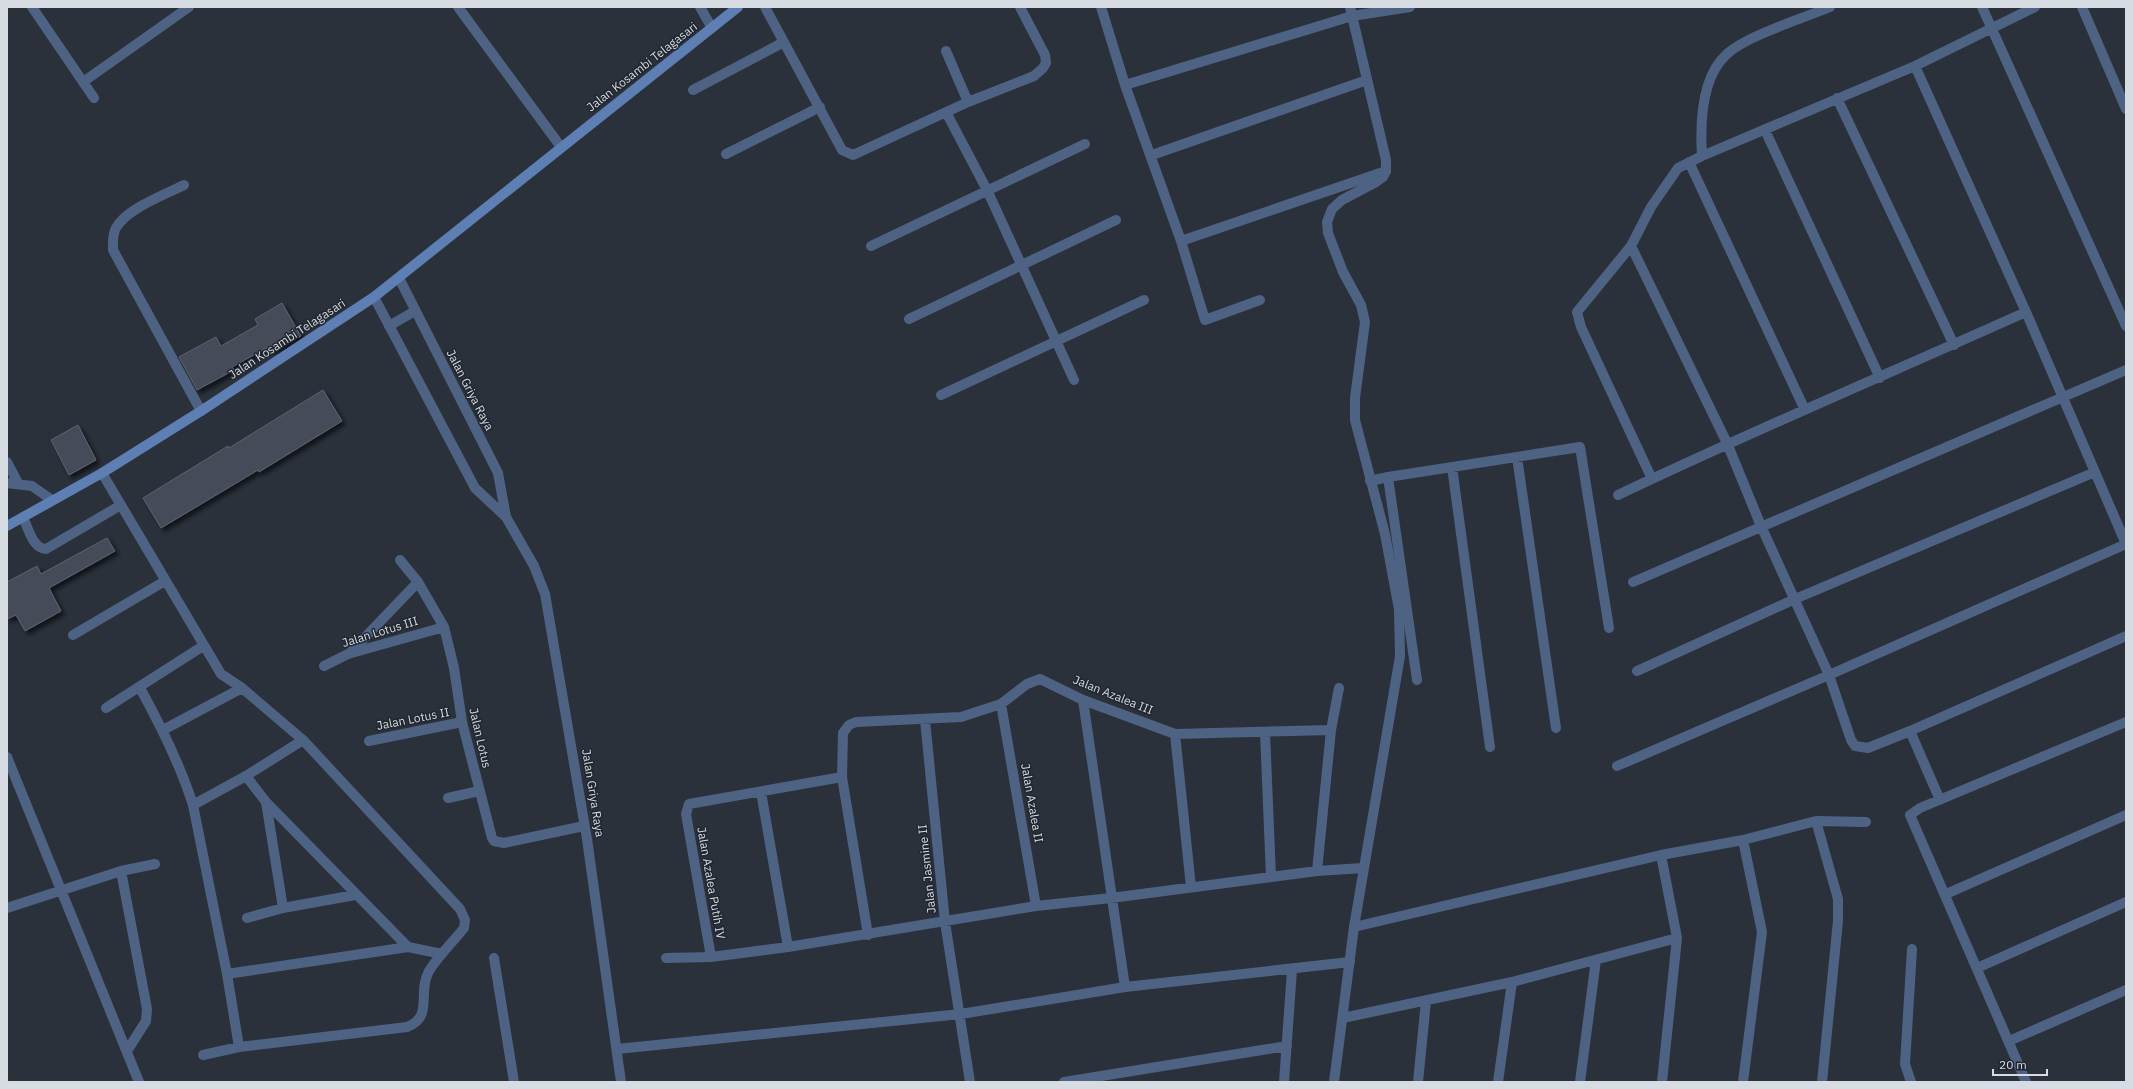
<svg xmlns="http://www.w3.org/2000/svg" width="2133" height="1089" font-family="'IBM Plex Sans',sans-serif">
<defs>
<filter id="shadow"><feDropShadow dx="3.5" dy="3.5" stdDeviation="2" flood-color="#0009"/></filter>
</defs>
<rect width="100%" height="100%" fill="#2a313b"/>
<path fill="#454c58" stroke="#5c636f" filter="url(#shadow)" d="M282,303L301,336L273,351L270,346L232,367L234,370L197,390L179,357L216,337L221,346L258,325L255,319Z
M323,390L342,421L259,472L258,470L161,528L143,498L228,446L229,448Z
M78,425L96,460L69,475L51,440Z
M107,538L115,551L49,588L61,611L25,631L16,615L7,619V582L37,566L41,574Z"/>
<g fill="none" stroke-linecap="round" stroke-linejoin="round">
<path stroke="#4e6384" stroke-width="10" d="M7,462L18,483
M7,483L32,486L52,500
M23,517C28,528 33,549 46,549L121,505"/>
<path stroke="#4e6384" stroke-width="10" d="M32,7L94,98
M458,7L561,147
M700,7L712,28
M765,7L842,150L853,155L968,102L1034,76L1043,68L1046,63L1045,55L1020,7
M1101,7L1125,85L1181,241L1205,320L1260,300
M1982,7L2126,326
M2082,7L2126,109
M946,51L968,102
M1915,66L2026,312L2126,544
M83,82L189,7
M1125,85L1352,16L1410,7
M693,90L784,42
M1837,98L1954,345
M946,112L988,192L1074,380
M1765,130L1880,378
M726,154L820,107
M1152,155L1367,80
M1702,156L1915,66L2035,7
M1689,162L1805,410
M184,185C164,195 126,209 116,228C112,235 113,242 113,250L201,411
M1181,241L1386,171
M871,246L1085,144
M1631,246L1727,443L1761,526L1829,675L1851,740L1855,746L1868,748L1910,731L2126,636
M909,319L1116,220
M941,395L1144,300
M1517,457L1556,728
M1452,467L1490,747
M102,473L221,674L242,688L303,740L460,909L465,920L464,928C453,942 438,956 429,971C417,992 434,1017 407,1027L239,1047L203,1055
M1388,477L1580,447L1609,628
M1652,479L1581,327L1577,312L1631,246L1651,207L1678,168L1702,156C1700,124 1701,77 1727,54C1746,36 1804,18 1830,7
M1370,481L1388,477L1417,680
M1618,495C1752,431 1890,373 2026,312
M400,560L418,582L444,627L454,668L462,722L492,838L494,841L504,843L584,826
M1633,582L2126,370
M73,635L165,581
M350,653L418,582
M324,666L348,654L444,627
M1637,671L1795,599L2095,472
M140,688C161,726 180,764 193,805L227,974L239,1047
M1083,700L1125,987
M1001,704L1036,906
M106,708L203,646
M925,720L945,922L970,1082
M163,730L242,688
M1910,731L1940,800
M1265,732L1271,877
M1175,734L1191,887
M369,741L462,722
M7,757L139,1082
M1617,766L1829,675L2126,544
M246,776L266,802L408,947L442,954
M761,792L788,947
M448,798L479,791
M266,802L283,908
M193,805L246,776L303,740
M1816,821L1838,899V921L1822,1082
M1661,855L1677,938L1662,1082
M121,871L147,1009L146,1021L127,1051
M1317,871L1331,730L1339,688
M1946,894L2126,815
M7,908L121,871L155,864
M247,918L283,908L355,895
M1354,927L1661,855L1743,840L1816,821L1866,822
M868,935L842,777L843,733L849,725L856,722L961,717L1001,704L1027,684L1040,679L1083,700L1175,734L1331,730
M711,957L686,814L689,804L842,777
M494,958L514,1082
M666,958L711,957L788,947L1036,906L1111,898L1317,871L1363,868
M1977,968L2126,902
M227,974L408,947
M1343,1018L1512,982L1677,938
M2009,1041L2126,990
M617,1049L961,1014L1125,987L1350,962
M1064,1082L1287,1046
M1284,1082L1292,970
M1418,1082L1426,1001
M1498,1082L1512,982
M1580,1082L1596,960
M1743,1082L1762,932L1743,840
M1911,1082L1905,1064L1912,949
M2026,1082L1910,815L1920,808L2126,722"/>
<path stroke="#4e6384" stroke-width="10" d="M399,278L498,473L506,517
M374,297L475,488L506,517L534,566L545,594L587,839L621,1082
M389,326L415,311
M1334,1082L1354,927L1400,656L1399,609L1385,534L1355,420V398L1365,322L1361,305L1343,272L1328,233L1327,222L1332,209L1342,200L1376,182L1383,177L1386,171V160L1350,7"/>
<path stroke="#5e7fb3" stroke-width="10" d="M7,526L102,473L201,411L374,297L738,7"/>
</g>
<g text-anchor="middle" stroke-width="3" stroke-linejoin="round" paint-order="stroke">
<g font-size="12" fill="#d7dbe2" stroke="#202731">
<text transform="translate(642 67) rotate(-38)" y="4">Jalan Kosambi Telagasari</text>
<text transform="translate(287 339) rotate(-33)" y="4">Jalan Kosambi Telagasari</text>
<text transform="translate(470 390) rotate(63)" y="4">Jalan Griya Raya</text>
<text transform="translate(380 632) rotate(-17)" y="4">Jalan Lotus III</text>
<text transform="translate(1113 695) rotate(22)" y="4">Jalan Azalea III</text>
<text transform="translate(413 719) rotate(-11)" y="4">Jalan Lotus II</text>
<text transform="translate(480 738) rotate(77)" y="4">Jalan Lotus</text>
<text transform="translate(593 793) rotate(81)" y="4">Jalan Griya Raya</text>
<text transform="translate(1032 803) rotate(80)" y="4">Jalan Azalea II</text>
<text transform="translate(927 869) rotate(-96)" y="4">Jalan Jasmine II</text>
<text transform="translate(711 883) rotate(80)" y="4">Jalan Azalea Putih IV</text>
</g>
</g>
<rect width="2133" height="1089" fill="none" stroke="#d7dbe2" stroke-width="16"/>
<path d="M1993 1069v6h54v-6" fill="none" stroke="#d7dbe2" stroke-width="2"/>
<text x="1999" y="1069" font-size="12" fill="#d7dbe2" stroke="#202731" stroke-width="3" paint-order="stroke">20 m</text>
</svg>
